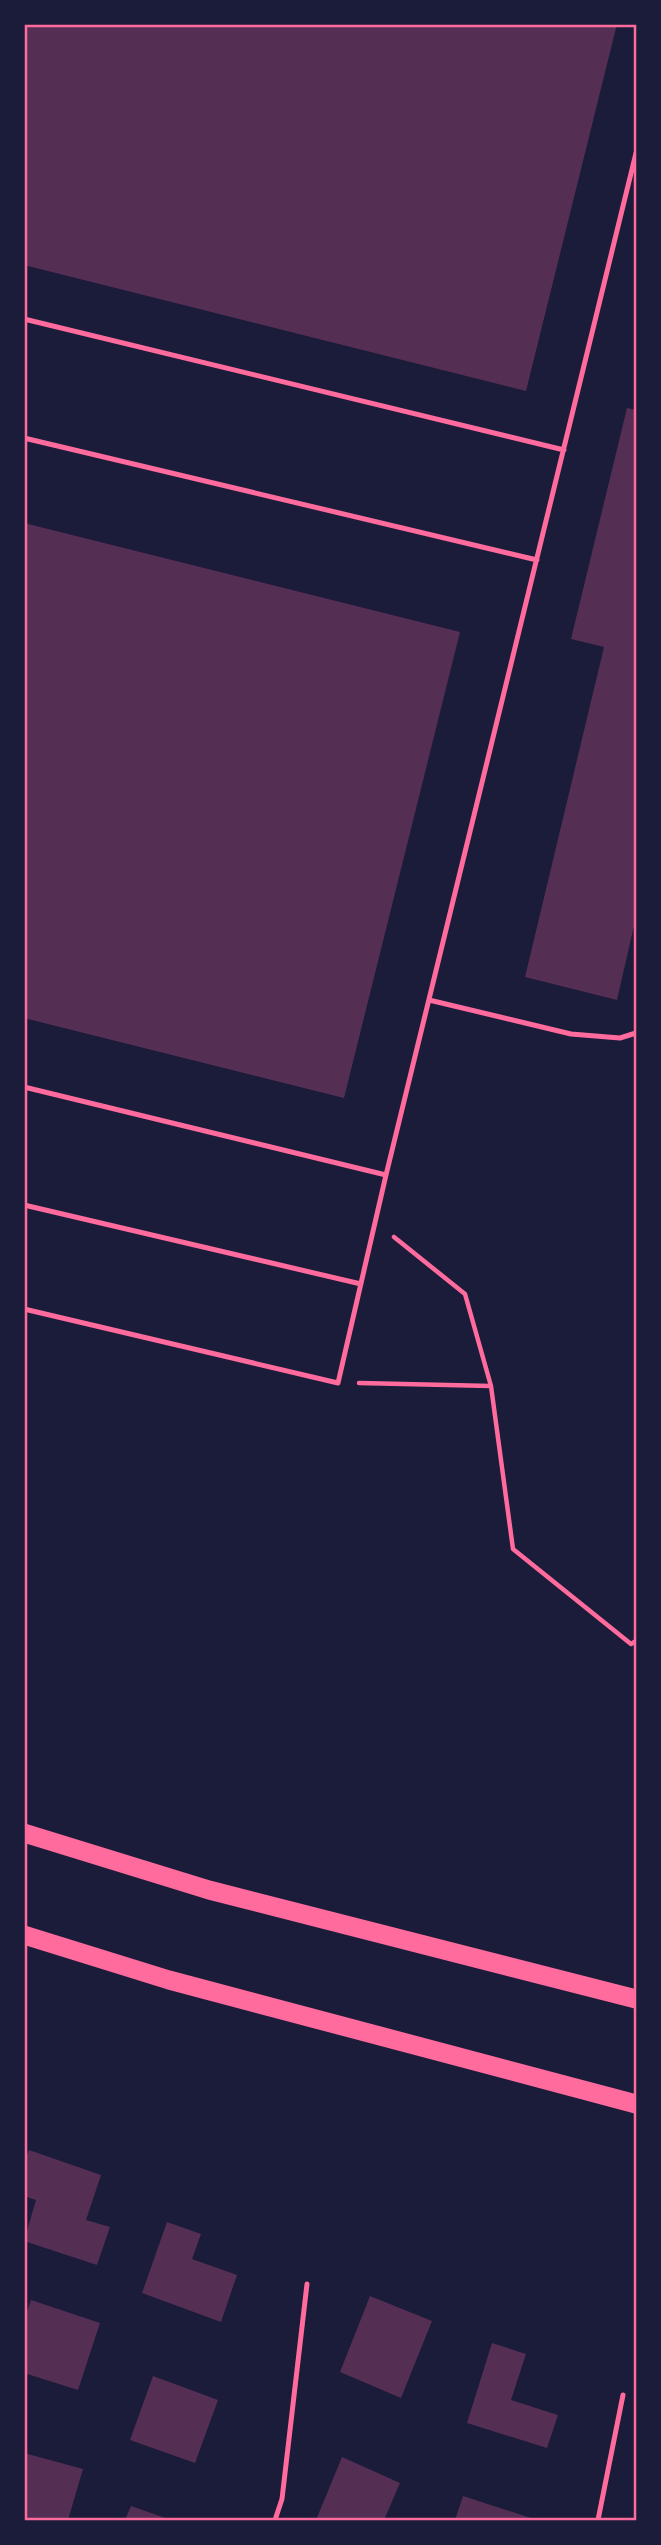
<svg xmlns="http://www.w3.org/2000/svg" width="661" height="2545" font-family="'Varela Round',sans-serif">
<rect width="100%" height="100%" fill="#1b1b3a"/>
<path fill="#542f53" d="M24,24H617L526,391L24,265Z
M627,408L636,410V917L617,1000L525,977L604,647L571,639Z
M24,523L460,632L344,1098L24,1018Z
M29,2150L101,2175L86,2220L110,2227L97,2265L24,2241L36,2200L24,2196V2163Z
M167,2222L201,2234L192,2259L237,2275L221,2322L142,2293Z
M370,2296L432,2321L401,2398L340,2372Z
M31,2300L100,2323L78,2390L24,2373V2320Z
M492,2343L526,2354L511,2400L558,2415L547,2448L467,2423Z
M153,2376L218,2400L195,2463L130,2440Z
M24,2453L83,2469L68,2520H24Z
M342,2457L400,2483L384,2520H316Z
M463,2496L537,2520H455Z
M131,2506L171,2520H125Z"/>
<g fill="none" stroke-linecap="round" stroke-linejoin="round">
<path stroke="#ff6b9d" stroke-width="4.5" d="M359,1383L491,1386L465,1294L394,1237
M491,1386L513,1549L631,1644L636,1641"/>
<path stroke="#ff6b9d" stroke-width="5" d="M24,319L564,450
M24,438L537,560
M429,1000L571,1034L620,1038L636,1033
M24,1087L386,1175L636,153
M24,1205L361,1284
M24,1309L338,1383L386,1175
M275,2520L282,2499L307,2284
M598,2520L623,2395"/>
<path stroke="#ff6b9d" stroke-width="19" d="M24,1833L209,1890L636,1999
M24,1935L169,1980L636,2104"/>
</g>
<rect width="661" height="2545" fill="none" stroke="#1b1b3a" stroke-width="52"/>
<rect x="26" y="26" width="609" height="2493" fill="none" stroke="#ff6b9d" stroke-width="2.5"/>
</svg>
